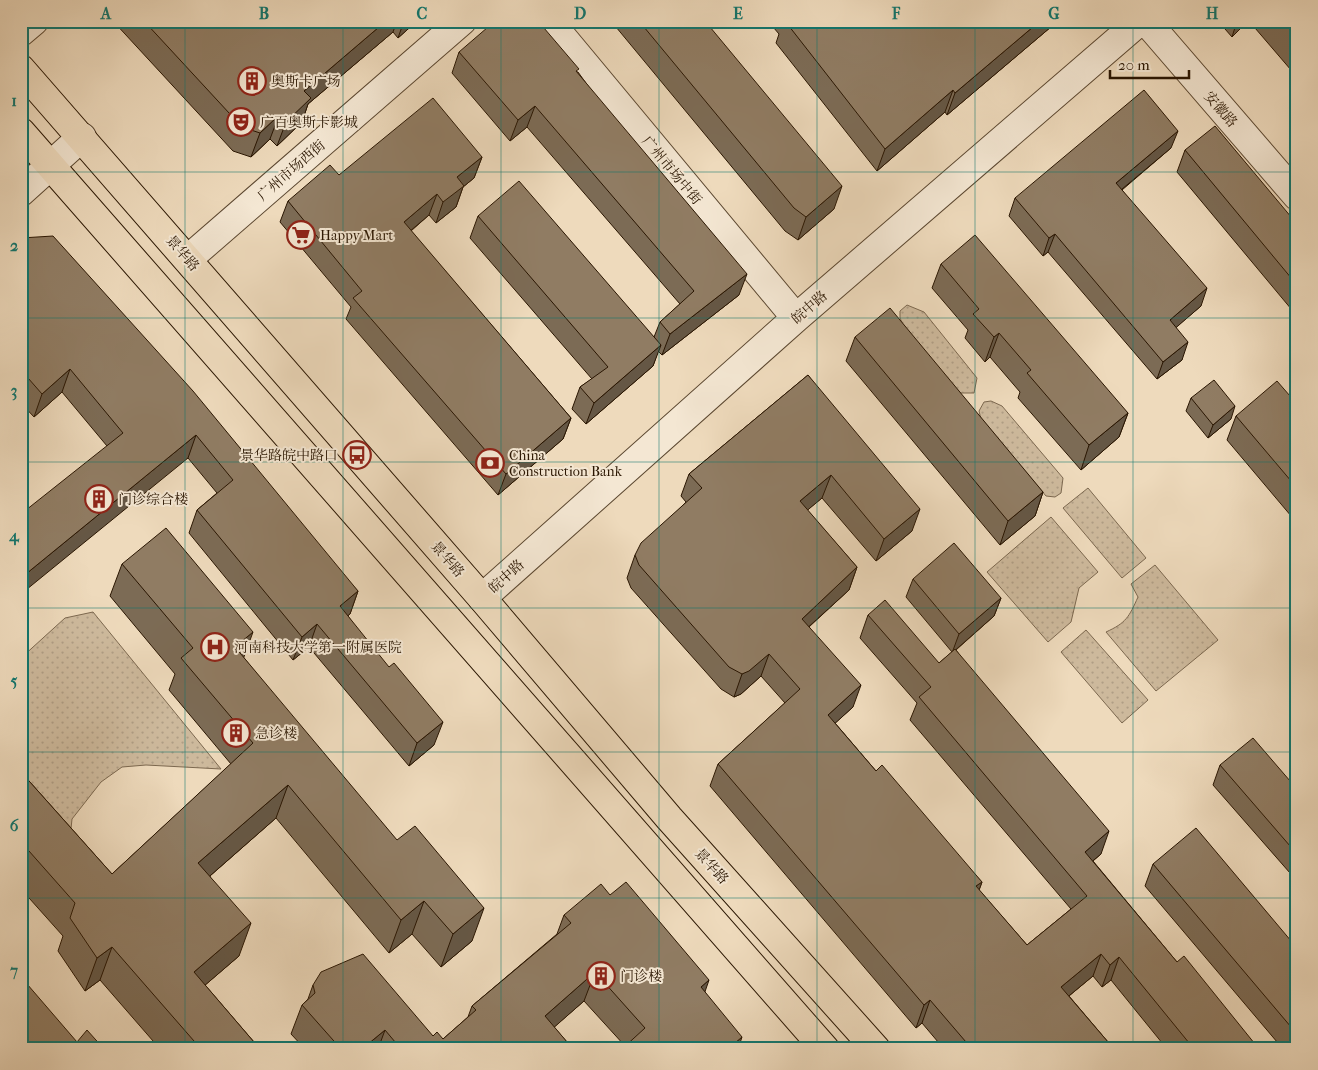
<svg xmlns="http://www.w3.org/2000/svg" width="1318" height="1070" font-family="'IM FELL French Canon','Noto Serif SC',serif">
<defs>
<pattern id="green-dots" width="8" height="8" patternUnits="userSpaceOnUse" patternTransform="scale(1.25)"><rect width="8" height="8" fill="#cdb99c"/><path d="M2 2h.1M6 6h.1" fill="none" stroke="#b09e85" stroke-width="1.8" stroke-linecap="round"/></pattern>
</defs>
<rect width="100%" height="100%" fill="#eedabc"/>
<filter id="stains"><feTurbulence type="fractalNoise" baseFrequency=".004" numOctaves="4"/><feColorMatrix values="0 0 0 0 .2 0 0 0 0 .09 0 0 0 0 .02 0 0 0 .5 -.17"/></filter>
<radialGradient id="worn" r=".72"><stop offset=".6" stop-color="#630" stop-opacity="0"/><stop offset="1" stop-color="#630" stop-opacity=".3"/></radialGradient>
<path fill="url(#green-dots)" stroke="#7c684f" d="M907,305L924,312L977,378L974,393H960L905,329L900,318V311Z
M991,401L1002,406L1063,478L1061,493L1055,497L1046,496L981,419L979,411L984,402Z
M1088,488L1146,558L1122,578L1063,508Z
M1051,517L1098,572L1079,588L1071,622L1048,642L987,572Z
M1155,565L1218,640L1156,691L1106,632C1126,623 1129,617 1138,597L1131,584Z
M93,612L221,769L146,765L122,767L101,782L72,819L69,848L21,818V658L65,618Z
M1086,630L1148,700L1122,723L1061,652Z"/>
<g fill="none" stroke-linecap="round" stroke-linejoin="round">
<defs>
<path id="minor" d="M549,21L796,318
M1146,21L1297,196
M21,32L34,21
M21,192L82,137
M188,259L462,21
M482,598L796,318L1140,21"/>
<path id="major" d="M21,69L482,598L669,818L876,1049
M21,132L825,1049"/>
</defs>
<use href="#minor" stroke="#5b4730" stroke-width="30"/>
<use href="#major" stroke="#2a1602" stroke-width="30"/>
<use href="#minor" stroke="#f4e7d3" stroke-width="28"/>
<use href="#major" stroke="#eedabc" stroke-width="28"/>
</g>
<path fill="#7c6b55" stroke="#2a1602" d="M113,21H417L398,38L393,32L308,104L302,122L277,146L270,139L251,157L233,151Z
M611,21H705L834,209L798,240L785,231Z
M768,21H1058L947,115L945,112L877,171L776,43L779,34Z
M1218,21H1248L1232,37Z
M1249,21H1297V77Z
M459,52L578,72L739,295L662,355L658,351L653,366L586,424L572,409L580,387L592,379L470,238L478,216L654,337L660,322L680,304L527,127L510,141L452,73Z
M1171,148L1122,190L1201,306L1176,327L1182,360L1157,379L1048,252L1043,256L1009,216L1015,198Z
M1185,150L1297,224V316L1177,172Z
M482,157L474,178L463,187L456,207L436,223L429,215L411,231L571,418L563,439L498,495L346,319L351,307L280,222L288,201Z
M21,238L358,591L350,614L348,616L434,745L409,766L309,647L293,660L189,533L197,510L217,493L188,458L107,446L62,392L34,417L21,403Z
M941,264L1128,413L1119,437L1081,470L1018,398L1020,392L990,357L985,362L965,338L968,330L932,288Z
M855,337L1043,492L1035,516L1000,545L846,361Z
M808,375L912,531L876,561L822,498L807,510L857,567L849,590L809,627L853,707L835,723L876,771L982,882L979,890L1027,945L1071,909L910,720L917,703L860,638L868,615L939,663L952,652L906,597L913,579L1001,598L994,616L956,650L1101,854L1093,861L1177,962L1259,1049H1167L1111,980L1102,987L1093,976L1069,996L1114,1049H944L922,1023L916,1028L710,786L718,764L785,703L761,676L741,694L734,697L721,689L631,588L627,578L635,555L686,502L681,496L689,474Z
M1191,398L1231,419L1208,438L1186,411Z
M1297,404V523L1227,440L1236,416Z
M122,564L244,658L472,941L441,967L412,934L389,953L276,818L210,876L239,956L205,985L260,1049H160L100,980L85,991L58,951L63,936L21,889V772L112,874L231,764L169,690L175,674L110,596Z
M1297,681V708L1290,700Z
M1220,765L1297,789V881L1213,785Z
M1153,864L1297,948V1049H1283L1145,886Z
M610,895L705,992L625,1046L584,1001L554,1027L573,1049H305L291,1034L302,1005L308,999L313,985L433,1036L443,1039L468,1017L472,1006L557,934L564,915Z"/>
<path fill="#655745" stroke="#2a1602" d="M386,21H397L393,32L308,104L302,122L277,146L286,122L304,91Z
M404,21H417L398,38Z
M1040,21H1058L947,115L955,93Z
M1237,21H1248L1232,37Z
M953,90L945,112L877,171L885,149Z
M535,106L527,127L510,141L518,120Z
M279,115L270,139L251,157L260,133Z
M1178,131L1171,148L1109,200L1116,183Z
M482,157L474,178L463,187L456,207L436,223L443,202L457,177Z
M842,186L834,209L798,240L806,217Z
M437,194L429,215L396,243L404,222Z
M1055,234L1048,252L1043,256L1049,238Z
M747,274L739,295L662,355L670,334Z
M1207,288L1201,306L1164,338L1170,320Z
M999,333L990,357L985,362L994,337Z
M1188,342L1182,360L1157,379L1163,362Z
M661,345L653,366L586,424L594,403Z
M70,369L62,392L34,417L42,394Z
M1235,406L1231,419L1208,438L1213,425Z
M1128,413L1119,437L1081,470L1089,445Z
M571,418L563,439L498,495L506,474Z
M196,435L188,458L21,594V578Z
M831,475L822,498L791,524L800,501Z
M1043,492L1035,516L1000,545L1008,521Z
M920,509L912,531L876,561L884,539Z
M857,567L849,590L793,641L802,619Z
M358,591L350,614L331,629L340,606Z
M1001,598L994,616L952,653L959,634Z
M317,624L309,647L293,660L302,637Z
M253,632L241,665L235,647Z
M769,654L761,676L741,694L734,697L742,674Z
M861,685L853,707L820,737L828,715Z
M443,722L434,745L409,766L417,743Z
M288,785L276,818L187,896L198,863Z
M1109,831L1101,854L1077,874L1085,852Z
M982,882L974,904L976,886Z
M424,901L412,934L389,953L401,920Z
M484,908L472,941L441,967L453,934Z
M251,923L239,956L182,1005L194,972Z
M112,947L100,980L85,991L97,958Z
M1101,954L1093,976L1053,1009L1061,987Z
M1119,957L1111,980L1102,987L1110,965Z
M595,972L584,1001L534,1045L545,1016Z
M709,980L699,1009L701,987Z
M930,1000L922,1023L916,1028L924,1005Z
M385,1030L378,1049H362Z
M742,1037L738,1049H728Z"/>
<path fill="#907c63" stroke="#2a1602" d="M144,21H386L304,91L311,98L286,122L279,115L260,133L242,127Z
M495,21H538L579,69L576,71L747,274L670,334L660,322L694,291L535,106L518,120L459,52Z
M639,21H705L842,186L806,217L794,208Z
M785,21H1040L955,93L953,90L885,149Z
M1287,21H1297V32Z
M1144,90L1178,131L1116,183L1207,288L1170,320L1188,342L1163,362L1055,234L1049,238L1015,198Z
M433,98L482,157L457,177L464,186L443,202L437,194L404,222L571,418L506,474L353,298L362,291L288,201L330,165L339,175Z
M1215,126L1297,224V285L1185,150Z
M519,181L661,345L594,403L580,387L608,367L478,216Z
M975,235L1128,413L1089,445L1027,373L1031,370L999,333L994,337L973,314L979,309L941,264Z
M53,236L193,391L358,591L340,606L389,667L394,663L443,722L417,743L317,624L302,637L197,510L233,480L196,435L21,578V514L123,433L70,369L42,394L21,370V238Z
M890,308L1043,492L1008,521L855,337Z
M808,375L920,509L884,539L831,475L800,501L857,567L802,619L861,685L828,715L876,771L882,765L982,882L976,886L1027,945L1087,896L919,697L931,687L868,615L885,600L939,663L955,649L1109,831L1085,852L1177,962L1184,956L1259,1049H1194L1119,957L1110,965L1101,954L1061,987L1114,1049H972L930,1000L924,1005L718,764L800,689L769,654L749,671L742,674L729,667L639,565L635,555L641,543L702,488L689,474Z
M1214,380L1235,406L1213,425L1191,398Z
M1277,381L1297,404V488L1236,416Z
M166,528L253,632L235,647L397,840L415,826L484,908L453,934L424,901L401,920L288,785L198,863L251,923L194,972L260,1049H201L112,947L97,958L70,918L75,903L21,842V772L112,874L253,743L181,658L193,648L122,564Z
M954,543L1001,598L959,634L913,579Z
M1253,738L1297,789V854L1220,765Z
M1196,828L1297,948V1034L1153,864Z
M626,882L709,980L701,987L742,1037L728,1049H622L645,1028L595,972L545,1016L573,1049H401L385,1030L362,1049H341L302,1005L315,993L313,985L321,972L363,954L433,1036L437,1032L443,1039L476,1010L472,1006L571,923L564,915L601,884L610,895Z
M21,977L77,1042L87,1030L104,1049H21Z"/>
<path fill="none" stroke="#0f766e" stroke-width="1" stroke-opacity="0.55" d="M185,21V1049M343,21V1049M501,21V1049M659,21V1049M817,21V1049M975,21V1049M1133,21V1049M21,172H1297M21,318H1297M21,462H1297M21,608H1297M21,752H1297M21,898H1297"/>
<defs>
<symbol id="building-ring" viewBox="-11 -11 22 22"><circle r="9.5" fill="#f4e7d3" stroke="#8f2418" stroke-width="1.5"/><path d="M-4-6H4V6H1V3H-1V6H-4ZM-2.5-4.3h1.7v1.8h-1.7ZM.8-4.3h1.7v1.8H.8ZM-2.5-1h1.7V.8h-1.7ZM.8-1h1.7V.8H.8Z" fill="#8f2418"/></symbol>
<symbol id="theatre-ring" viewBox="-11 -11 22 22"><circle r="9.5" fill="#f4e7d3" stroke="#8f2418" stroke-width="1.5"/><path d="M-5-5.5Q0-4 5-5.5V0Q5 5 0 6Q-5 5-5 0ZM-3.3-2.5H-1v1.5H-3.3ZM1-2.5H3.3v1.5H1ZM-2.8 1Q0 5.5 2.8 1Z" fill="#8f2418"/></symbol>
<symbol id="supermarket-ring" viewBox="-11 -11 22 22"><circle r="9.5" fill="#f4e7d3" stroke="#8f2418" stroke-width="1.5"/><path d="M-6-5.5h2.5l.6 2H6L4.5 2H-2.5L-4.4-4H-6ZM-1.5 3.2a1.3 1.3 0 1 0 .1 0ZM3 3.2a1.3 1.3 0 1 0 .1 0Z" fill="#8f2418"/></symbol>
<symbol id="bus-ring" viewBox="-11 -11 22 22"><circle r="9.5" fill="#f4e7d3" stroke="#8f2418" stroke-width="1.5"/><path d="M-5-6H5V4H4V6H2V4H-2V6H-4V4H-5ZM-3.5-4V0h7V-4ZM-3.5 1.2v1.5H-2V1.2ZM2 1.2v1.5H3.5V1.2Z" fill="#8f2418"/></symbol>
<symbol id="bank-ring" viewBox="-11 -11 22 22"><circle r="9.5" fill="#f4e7d3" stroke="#8f2418" stroke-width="1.5"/><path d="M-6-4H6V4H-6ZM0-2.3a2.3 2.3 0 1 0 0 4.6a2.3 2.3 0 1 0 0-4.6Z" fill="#8f2418"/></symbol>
<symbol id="hospital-ring" viewBox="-11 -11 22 22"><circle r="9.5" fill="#f4e7d3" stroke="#8f2418" stroke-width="1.5"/><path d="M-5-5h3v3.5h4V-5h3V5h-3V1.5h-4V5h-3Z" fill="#8f2418"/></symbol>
</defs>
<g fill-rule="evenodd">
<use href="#building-ring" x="236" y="65" width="32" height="32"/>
<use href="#theatre-ring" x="225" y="106" width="32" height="32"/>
<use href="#supermarket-ring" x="285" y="219" width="32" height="32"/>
<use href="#bus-ring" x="341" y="439" width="32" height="32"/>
<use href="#bank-ring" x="474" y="447" width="32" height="32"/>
<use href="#building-ring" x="83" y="483" width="32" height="32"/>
<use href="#hospital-ring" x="199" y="631" width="32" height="32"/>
<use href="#building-ring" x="220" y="717" width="32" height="32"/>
<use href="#building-ring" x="585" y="960" width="32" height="32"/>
</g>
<g text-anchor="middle" stroke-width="4" stroke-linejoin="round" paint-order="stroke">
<g font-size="14" fill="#2a1602" stroke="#f4e7d3" text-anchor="start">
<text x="271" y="86">奥斯卡广场</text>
<text x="260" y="127">广百奥斯卡影城</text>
<text x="320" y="240">Happy Mart</text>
<text x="338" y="460" text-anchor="end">景华路皖中路口</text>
<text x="509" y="460">China<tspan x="509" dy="16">Construction Bank</tspan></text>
<text x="118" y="504">门诊综合楼</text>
<text x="234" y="652">河南科技大学第一附属医院</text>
<text x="255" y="738">急诊楼</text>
<text x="620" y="981">门诊楼</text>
</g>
<g font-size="14" fill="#2a1602" stroke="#f4e7d3">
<text transform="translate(1221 109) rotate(49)" y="5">安徽路</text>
<text transform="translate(291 170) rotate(-41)" y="5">广州市场西街</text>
<text transform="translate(672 170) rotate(50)" y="5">广州市场中街</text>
<text transform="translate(183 253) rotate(49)" y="5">景华路</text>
<text transform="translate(809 307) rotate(-41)" y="5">皖中路</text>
<text transform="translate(448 559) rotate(49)" y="5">景华路</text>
<text transform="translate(506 576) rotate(-42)" y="5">皖中路</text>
<text transform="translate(712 866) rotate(48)" y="5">景华路</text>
</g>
</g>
<rect width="1318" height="1070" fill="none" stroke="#eedabc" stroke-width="55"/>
<path d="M1110 70v8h79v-8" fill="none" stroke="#2a1602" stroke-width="2.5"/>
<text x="1118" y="70" font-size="15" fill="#2a1602" stroke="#f4e7d3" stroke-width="4" paint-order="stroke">20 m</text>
<rect x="28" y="28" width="1262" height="1014" fill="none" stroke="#0f766e" stroke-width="2"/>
<g font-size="16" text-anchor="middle" font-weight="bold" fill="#0f766e">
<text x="106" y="19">A</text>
<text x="264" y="19">B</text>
<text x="422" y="19">C</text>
<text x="580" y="19">D</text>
<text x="738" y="19">E</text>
<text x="896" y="19">F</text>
<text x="1054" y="19">G</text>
<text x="1212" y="19">H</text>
<text x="14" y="106">1</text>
<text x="14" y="251">2</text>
<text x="14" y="396">3</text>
<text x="14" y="541">4</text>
<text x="14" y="686">5</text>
<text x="14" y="831">6</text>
<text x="14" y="976">7</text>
</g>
<rect width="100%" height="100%" filter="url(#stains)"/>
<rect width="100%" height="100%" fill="url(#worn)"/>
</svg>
